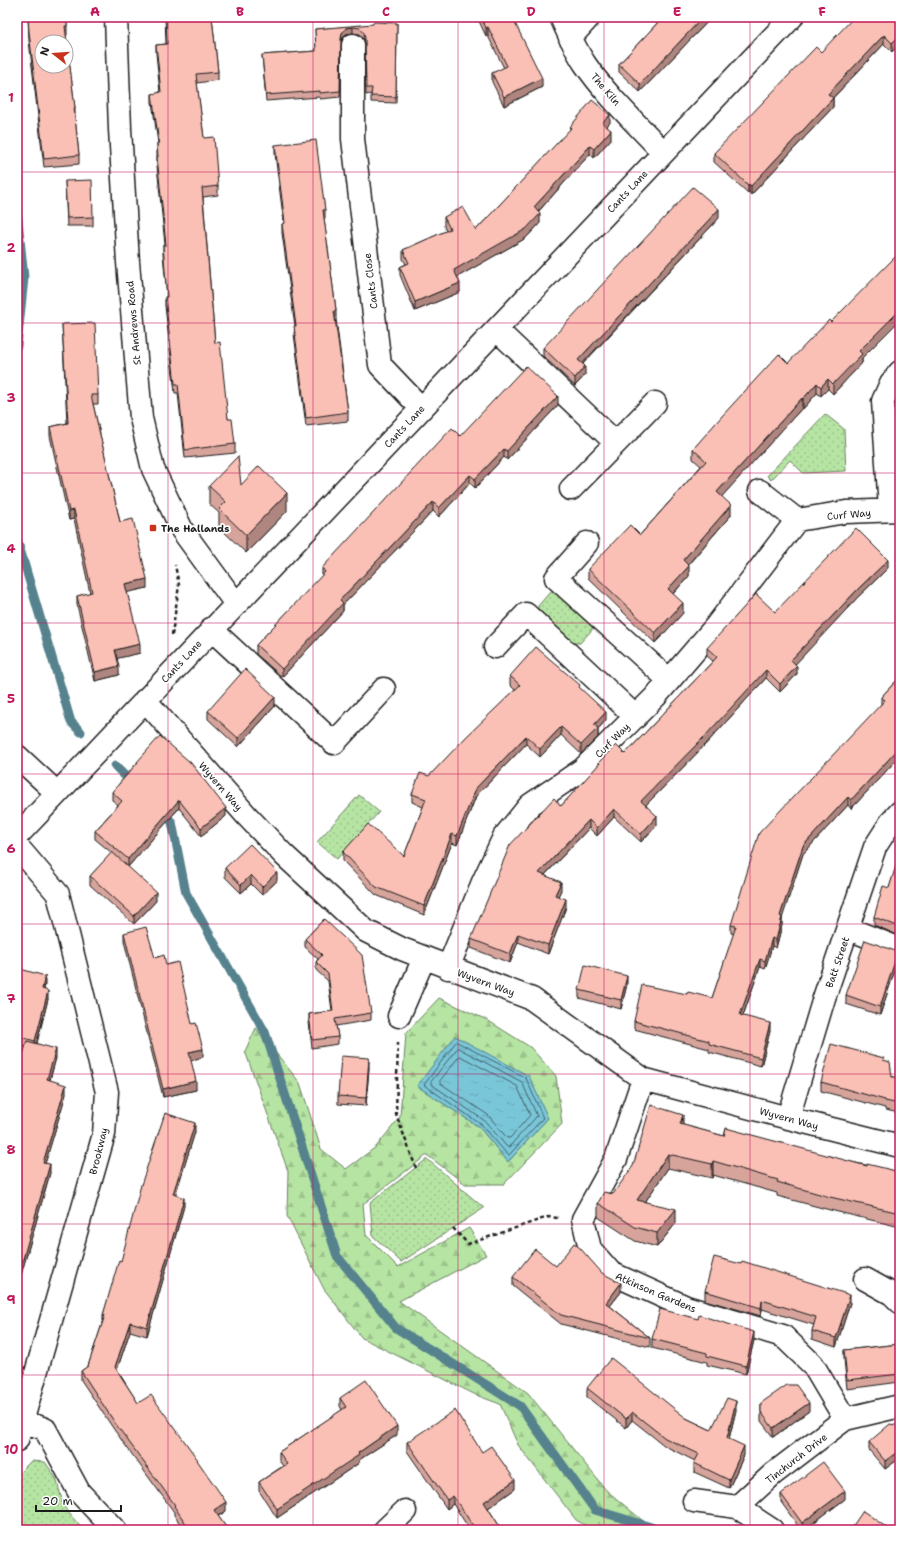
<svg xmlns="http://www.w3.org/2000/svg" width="917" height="1547" font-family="'Shantell Sans',sans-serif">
<defs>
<pattern id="grass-dots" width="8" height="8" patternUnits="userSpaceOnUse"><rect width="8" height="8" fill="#b6e4a3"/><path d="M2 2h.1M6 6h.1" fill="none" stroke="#9cc38c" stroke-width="1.8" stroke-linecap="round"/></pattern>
<pattern id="forest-firs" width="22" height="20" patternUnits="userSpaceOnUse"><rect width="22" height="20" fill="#b6e4a3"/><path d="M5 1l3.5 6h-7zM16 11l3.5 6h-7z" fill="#9cc38c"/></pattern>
<pattern id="water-ripples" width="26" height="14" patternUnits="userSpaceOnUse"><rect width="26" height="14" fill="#7ac6d9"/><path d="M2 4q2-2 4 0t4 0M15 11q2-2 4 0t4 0" fill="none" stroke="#69aaba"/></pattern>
</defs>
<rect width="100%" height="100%" fill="#fff"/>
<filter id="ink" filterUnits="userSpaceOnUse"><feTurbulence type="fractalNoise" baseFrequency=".025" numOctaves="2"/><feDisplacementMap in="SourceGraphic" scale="8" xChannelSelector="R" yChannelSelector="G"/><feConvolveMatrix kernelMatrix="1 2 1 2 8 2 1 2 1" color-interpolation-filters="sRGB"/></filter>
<g filter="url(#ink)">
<path fill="url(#grass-dots)" stroke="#698060" d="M825,414L844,429L846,471L803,473L790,460L771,480L767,476Z
M560,591L593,619L592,630L580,643H568L538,615V606L550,592Z
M359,795L379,812L337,859L317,842Z
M427,1159L484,1208L401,1262L373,1236L370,1203Z
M31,1461L45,1462L56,1478L64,1507L83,1530H17V1483L20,1472Z"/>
<path fill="url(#forest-firs)" stroke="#698060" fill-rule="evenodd" d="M439,998L487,1020L530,1047L556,1076L562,1124L504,1184H465L427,1155L363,1204L366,1235L398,1267L469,1228L486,1255L399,1301L528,1393L606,1490L654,1530H594L576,1520L518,1445L500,1404L476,1395L362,1338L324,1289L287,1216L288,1171L245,1051L256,1028L300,1083L321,1149L346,1169L376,1147L400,1117L406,1033ZM417,1086L548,1118L508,1162L479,1127Z"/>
<path fill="url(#water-ripples)" stroke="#54828d" d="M455,1036L529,1076L548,1118L508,1162L479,1127L417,1086Z"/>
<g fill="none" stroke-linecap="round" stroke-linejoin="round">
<path stroke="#426068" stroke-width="1" d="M457,1042L526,1078L543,1118L509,1155L507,1154L482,1125L424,1085L455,1043Z
M458,1048L522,1082L537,1116L509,1147H507L485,1121L431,1084V1082Z
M460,1056L517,1086L530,1115L510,1138H507L488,1115L440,1083V1081Z"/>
<path stroke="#54828d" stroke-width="9" d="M17,210L24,278L17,346
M17,539L71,722L81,732
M115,766L133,784
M161,812L172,822L186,893L265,1032L337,1256L396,1328L520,1406L595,1510L661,1530"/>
<defs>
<path id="minor" d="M116,17L120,129L128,262L141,418L153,469L182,530L236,604
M561,17C568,33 575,49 585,64C606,95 637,124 663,152
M570,38L589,17
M353,45V139L380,365L421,408
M497,330L616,443L655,403
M571,489L616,443
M760,491L797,520
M890,510L883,401L891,383L900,372
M587,543L556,578L669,680
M211,629L334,743L384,689
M495,647L526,614L636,717
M145,700L247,816L284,855L366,931L402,949L532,999L643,1079L788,1118L900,1146
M17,756L57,793
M17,836L792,17
M17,846L58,894L107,1092L104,1134L17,1440
M849,929L900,949
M448,968L483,882L504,837L530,805L583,769L655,697L716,626L797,520L846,512L900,510
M399,1016L424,958
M643,1079L616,1159L583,1219L590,1249L611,1273L686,1307L783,1336L813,1365L845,1419
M788,1118L824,998L875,847L891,822L900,812
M865,1279L892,1294L900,1302
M23,1421L45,1429L79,1492L115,1530
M694,1501L737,1507
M385,1530L405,1511
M772,1530L737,1507L773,1474L845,1419L900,1406"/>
</defs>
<use href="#minor" stroke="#1c1c1c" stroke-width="25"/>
<path stroke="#1c1c1c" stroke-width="2.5" stroke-dasharray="4 3" stroke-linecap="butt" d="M172,635L179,585L175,565
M398,1042L396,1114L416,1168
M453,1228L468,1244L548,1217L558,1218"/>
<use href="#minor" stroke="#fff" stroke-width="22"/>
</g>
<path fill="#d7a49c" stroke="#1c1c1c" d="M28,17H67V35H66L75,108V117L79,155V164L44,167L29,41Z
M165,17H212L218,72V80L197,83L204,138L218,186V195L203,197L215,343L228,419L235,444V453L185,458L178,393H175L165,306V297H167L163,254V245H165L157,166V143H158L152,102V94L160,93L156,53V45L166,44Z
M477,17H512L542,87L504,106L492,82V73L504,68L488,36H486Z
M663,17H712L640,92L619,72V64Z
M900,17V44L892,52L884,44L833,98V107L751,195L749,192L748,193L714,162V153L821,52Z
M397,23L396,103L371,102V94L366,95L365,45L364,39L360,34L353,33L346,34L342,39L341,45L340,97L320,99V97L266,101L262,55L316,51L315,29Z
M610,123L607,126L611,139L594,158L590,154L538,212L540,223L526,238L457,277L460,292L415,311L400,275V267L406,264L403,259V250L446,231L444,226V217L476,230L570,130V127Z
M275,145L325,210V218L324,219L336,310V319L348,412V421L306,426L294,334L295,326L282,233V224H284L275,154Z
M65,181L93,217V226H67Z
M719,218L583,364L585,375L575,386L543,356V348Z
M62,324L98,395V404H93L120,522L147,588L127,592L140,653L117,658L119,675L95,681L77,605V596L90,593L74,519L69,520L50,436V427L67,423Z
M862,358V363L833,394L828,389L821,396L817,393L803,409L802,408L721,497L731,515L688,565L689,576L673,594L683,613L655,643L588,578V569L640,535L701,466L693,459V449L788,363Z
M558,405L507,460L504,457L475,488L470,483L439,517L433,511L343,605V611L282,677L256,654V645L322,576V568L460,436Z
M241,485L287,511L246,553L219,527V513L209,504V486Z
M888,568L857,598L795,664L797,674L780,692L766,678L705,745L646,805L657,825L641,842L614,817L597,836L589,828L545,875L561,890L558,896L566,907L548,954L518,942L510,963L471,948V939L561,806L599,765V762L625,754L700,675L713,661L707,656V648L775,612Z
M510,676L580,688L606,720L598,729V737L581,754L561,735L540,757L526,744L476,796L457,845L452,843L424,915L376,895L343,861V852L404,856L423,807L412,802V794L429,776L515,690L510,685Z
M900,677V756L851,809L848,805L803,854L782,917V925L776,948L772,946L765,969L760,967L743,1016L770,1031L761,1066L709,1052V1049L634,1029V1021L687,994L712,998L734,934L731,933V925L881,704V697Z
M275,706L238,747L208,719V711Z
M137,762L226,816L201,836L179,808L128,867L156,901L134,924L90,885V876L112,853L95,839V831L118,805L112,800V792L137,763Z
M900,856V936L874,925V917L889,888Z
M225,868L277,881L262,895L251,884L241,893L225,877Z
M324,919L371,1013V1020L336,1026L338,1037V1044L312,1048L309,1022V1014L332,1011L328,981L316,970V962L318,959L305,947V939Z
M124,933L155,958L166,965L192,1024L203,1057L190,1060L196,1090L163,1097L124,941Z
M898,961L880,1015L846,1004V995Z
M17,968L45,985L44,990L48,999L37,1043L56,1058L50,1080L66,1094L45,1163L50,1173L17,1289V1075L25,1047L17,1045Z
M627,984L621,1009L579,998V990Z
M884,1060L892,1077H900V1113L885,1110V1108L821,1091V1082Z
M369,1067L366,1106L338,1104V1096Z
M683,1125L724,1136L900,1172V1227L830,1210L777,1196V1193L713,1175L712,1178L668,1168L645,1202L676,1223L657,1247L635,1241L598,1217V1203L613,1194Z
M195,1132L175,1195L184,1206L147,1336L130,1331L117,1370L138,1403L198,1462L226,1511L218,1516L228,1530H184L174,1515V1512L115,1431L81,1380V1371L88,1366L103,1321V1315L121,1261Z
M556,1266L602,1273L621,1292L610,1306L650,1338V1347L561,1324L513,1286V1277Z
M705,1291L850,1303L836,1347L812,1339V1331L814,1325L762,1309L761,1316L705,1300Z
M698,1319L754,1340L746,1374L707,1365V1362L652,1348V1339Z
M900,1344V1382L847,1389L844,1359V1350Z
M587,1388L686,1418L711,1430L736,1410L729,1439L744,1455L729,1488L694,1472V1463L695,1461L665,1446L632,1420L626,1428L587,1397Z
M340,1398L397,1435L359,1460V1463L277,1518L259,1491V1482L283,1466L279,1460V1452L342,1410L340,1406Z
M761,1403L809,1411L773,1437L761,1421Z
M900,1426V1458L885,1469L869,1450V1442Z
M407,1442L482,1452L515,1489L488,1508L502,1530H470L453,1504L447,1509L407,1451Z
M781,1494L845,1499L804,1530H801L781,1502Z"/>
<path fill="#af867f" stroke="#1c1c1c" d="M703,17H712L640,92V84Z
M353,27V33L346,34L342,39L341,45V39L342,33L346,28Z
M488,27V36H486V28Z
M884,35V44L828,103V94Z
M900,35V44L892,52V43Z
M542,78V87L504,106V97Z
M833,98V107L751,195V186Z
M610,115V123L602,131V123Z
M611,130V139L594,158V149Z
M590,146V154L534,216V207Z
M749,184V192L748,193V185Z
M719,209V218L578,368V360Z
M540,214V223L526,238L454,279V270Z
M460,283V292L415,311V302Z
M900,310V320L862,358V363L833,394V384L859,351Z
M585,366V375L575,386V378Z
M828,379V389L821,396V387Z
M817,383V393L803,409V399Z
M558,396V405L507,460V451Z
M802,398V408L717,502V492Z
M504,449V457L475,488V479Z
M470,475V483L439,517V508Z
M287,493V511L246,553V535Z
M433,502V511L343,605V611L282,677V669L340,600Z
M731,505V515L683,570V560Z
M74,510V519L69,520V511Z
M888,560V568L857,598L791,669V660L857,590Z
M689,566V576L668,599V589Z
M147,579V588L125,593V584Z
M683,603V613L655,643V633Z
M19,639V648L17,653V644Z
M140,644V653L115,659V650Z
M119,666V675L95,681V672Z
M797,666V674L780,692V684Z
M766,670V678L705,745L641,810V801Z
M275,697V706L238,747V738Z
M606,712V720L598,729V737L581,754V745L594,725Z
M561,727V735L540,757V749Z
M526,736V744L476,796L457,845V836L476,788Z
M900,747V756L851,809V800Z
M848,797V805L803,854L780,925V916L803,846Z
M179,800V808L128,867V859Z
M226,808V816L201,836V828Z
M614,809V817L597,836V828Z
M657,816V825L641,842V834Z
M589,820V828L539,881V873Z
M452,834V843L424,915V906Z
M277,872V881L262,895V887Z
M251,875V884L241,893V885Z
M561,882V890L555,903V895Z
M156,892V901L134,924V916Z
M566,899V907L548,954V945Z
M782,917V925L776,948V940Z
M518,934V942L510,963V954Z
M772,938V946L765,969V961Z
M898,952V961L880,1015V1007Z
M760,959V967L740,1024V1015Z
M45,976V985L42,998V989Z
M627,976V984L621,1009V1000Z
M48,991V999L35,1050V1041Z
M770,1023V1031L761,1066V1058Z
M56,1049V1058L47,1088V1079Z
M203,1049V1057L189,1061V1052Z
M369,1058V1067L366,1106V1098Z
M196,1081V1090L163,1097V1089Z
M66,1085V1094L43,1171V1163Z
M683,1115V1129L680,1124Z
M195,1123V1132L173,1203V1194Z
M668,1154V1168L637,1214V1200Z
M713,1161V1175L712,1178V1164Z
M50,1164V1173L17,1289V1280Z
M184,1198V1206L147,1336V1327Z
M676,1209V1223L657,1247V1233Z
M621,1283V1292L606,1311V1303Z
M850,1295V1303L836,1347V1338Z
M762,1300V1309L761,1316V1308Z
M130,1322V1331L115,1376V1367Z
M754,1332V1340L746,1374V1366Z
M736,1401V1410L727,1447V1438Z
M809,1403V1411L773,1437V1428Z
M632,1412V1420L626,1428V1419Z
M397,1426V1435L359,1460V1463L277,1518V1509L358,1453Z
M744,1446V1455L729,1488V1480Z
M900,1450V1458L885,1469V1461Z
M515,1480V1489L484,1511V1502Z
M845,1491V1499L804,1530H802V1523Z
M453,1496V1504L447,1509V1500Z
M226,1502V1511L214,1519V1510Z"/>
<path fill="#fabfb5" stroke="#1c1c1c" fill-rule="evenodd" d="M28,17H67V26H65L75,108H74L79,155L44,159L29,32ZM42,42H66V66H42Z
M166,17H212L218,72L196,74L204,138L214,137L218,186L202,188L215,343L220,342L228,419H232L235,444L185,450L178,384H175L165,297H167L163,245H166L157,157H158L157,143H159L152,94L161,92L156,45L167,44Z
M481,17H512L542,78L504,97L492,73L507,66L488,27L486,28Z
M663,17H703L640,84L619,64Z
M854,17H900V35L892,43L884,35L828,94L833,98L751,186L749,184L748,185L714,153L816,47L821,52Z
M373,22L397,23L396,97L371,96L372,88H366L365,39L364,33L360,28L353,27L346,28L342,33L341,39L340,91L320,93V91L266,95L262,55L316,51L315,29L373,24Z
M592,100L610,115L602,123L611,130L594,149L590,146L534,207L540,214L526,229L454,270L460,283L415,302L400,267L409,263L403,250L450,229L444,217L463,207L476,230L571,128L570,127Z
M316,140L325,210H323L336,310L334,311L348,412L306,418L294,326H296L282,224L285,223L275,145Z
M92,180L93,217L67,218L65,181Z
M693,187L719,209L578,360L585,366L575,378L543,348Z
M900,252V310L859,351L862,354L833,384L828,379L821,387L817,383L803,399L802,398L717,492L731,505L683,560L689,566L668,589L683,603L655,633L588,569L630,525L640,535L706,461L693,449L722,416L779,354L788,363L829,320L831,322Z
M95,323L98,395H91L120,522L133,519L147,579L125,584L140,644L115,650L119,666L95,672L77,596L92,592L74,510L69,511L50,427L68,423L62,324Z
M526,366L558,396L507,451L504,449L475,479L470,475L439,508L433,502L340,600L343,603L282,669L256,645L325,572L322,568L452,428L460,436Z
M238,456L241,485L259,466L287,493L246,535L219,509L226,502L209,486Z
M856,528L888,560L857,590L791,660L797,666L780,684L766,670L705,736L641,801L657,816L641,834L614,809L597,828L589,820L539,873L561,882L555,895L566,899L548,945L518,934L510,954L471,939L510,845L554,798L561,806L600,763L599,762L616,745L625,754L717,657L707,648L756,594L775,612Z
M17,638L19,639L17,644Z
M536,647L580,685L579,687L606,712L594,725L598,728L581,745L561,727L540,749L526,736L476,788L457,836L452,834L424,906L376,887L343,852L368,824L404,856L426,799L412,794L420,773L429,776L466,737L520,685L510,676Z
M245,669L275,697L238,738L208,711Z
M900,677V747L851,800L848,797L803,846L780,916L782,917L776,940L772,938L765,961L760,959L740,1015L770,1023L761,1058L709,1044V1041L634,1021L642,985L687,994L688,992L712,998L736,926L731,925L759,833L885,700L881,697Z
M160,736L191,763L226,808L201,828L179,800L128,859L95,831L122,801L112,792L138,762H137Z
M250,844L277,872L262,887L251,875L241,885L225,868Z
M112,852L156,892L134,916L90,876Z
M899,856H900V927L874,917L883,886L889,888Z
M324,919L362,955L371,1013L335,1019L338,1037L312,1040L309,1014L333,1011L328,974L316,962L322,955L305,939Z
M146,927L155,958L164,955L166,965L178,962L192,1024L196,1023L203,1049L189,1052L196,1081L163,1089L124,933Z
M865,940L898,952L880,1007L846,995Z
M585,965L627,976L621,1000L579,990Z
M17,968L45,976L42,989L48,991L35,1041L17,1036Z
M27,1041L56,1049L47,1079L66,1085L43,1163L50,1164L17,1280V1075Z
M831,1044L884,1058L883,1060L890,1062L892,1077H900V1104L885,1101V1100L821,1082Z
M341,1056L369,1058L366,1098L338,1096Z
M651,1105L683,1115L680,1124L724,1136L726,1128L867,1166V1164L900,1172V1213L830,1197L777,1182L778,1180L713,1161L712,1164L668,1154L637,1200L676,1209L657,1233L635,1227L598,1203L604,1192L613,1194L633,1166Z
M165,1113L195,1123L173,1194L184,1198L147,1327L130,1322L115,1367L138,1403L151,1395L198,1460H197L226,1502L214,1510L228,1530H190L174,1506L175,1505L115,1423L81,1371L88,1366L105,1315H103L119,1260L121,1261L141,1185Z
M574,1243L580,1248L602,1273L621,1283L606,1303L650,1338L561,1315L513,1277L535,1249L556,1266Z
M714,1257L741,1264L742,1261L850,1295L836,1338L812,1331L816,1317L762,1300L761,1308L705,1291Z
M660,1309L698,1319L699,1315L754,1332L746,1366L707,1356V1353L652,1339Z
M900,1344V1374L847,1380L844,1350Z
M611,1358L686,1418L711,1430L727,1398L736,1401L727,1438L744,1446L729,1480L694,1463L699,1454L665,1438L632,1412L626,1419L587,1388Z
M366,1380L397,1426L358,1453L359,1455L277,1509L259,1482L287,1464L279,1452L346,1407L340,1398Z
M787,1385H796L809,1403L773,1428L761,1412V1403Z
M455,1410L482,1452L491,1446L515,1480L484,1502L502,1530H476L453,1496L447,1500L407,1442Z
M890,1424L900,1426V1450L885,1461L869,1442Z
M823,1462L845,1491L802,1523L781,1494Z
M863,1511L886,1527L884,1530H850Z"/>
</g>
<path fill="none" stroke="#c2185b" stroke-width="1" stroke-opacity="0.55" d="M168,17V1530M313,17V1530M458,17V1530M604,17V1530M750,17V1530M17,172H900M17,323H900M17,473H900M17,623H900M17,774H900M17,924H900M17,1074H900M17,1224H900M17,1375H900"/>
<rect fill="#c8321e" stroke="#fff" stroke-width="1.5" x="149" y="524" width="8" height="8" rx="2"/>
<g text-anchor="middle" stroke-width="3.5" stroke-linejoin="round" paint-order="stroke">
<g font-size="10" fill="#1c1c1c" stroke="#fff">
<text transform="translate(606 89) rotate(49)" y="4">The Kiln</text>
<text transform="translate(627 191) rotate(-47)" y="4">Cants Lane</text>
<text transform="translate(370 281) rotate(-97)" y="4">Cants Close</text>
<text transform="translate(133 323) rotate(-95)" y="4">St Andrews Road</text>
<text transform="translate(404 426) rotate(-47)" y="4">Cants Lane</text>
<text transform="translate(849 514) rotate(-5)" y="4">Curf Way</text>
<text transform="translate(181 661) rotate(-47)" y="4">Cants Lane</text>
<text transform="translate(612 740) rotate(-45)" y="4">Curf Way</text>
<text transform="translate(221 786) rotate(49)" y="4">Wyvern Way</text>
<text transform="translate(837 962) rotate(-71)" y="4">Batt Street</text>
<text transform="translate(486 982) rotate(20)" y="4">Wyvern Way</text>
<text transform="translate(789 1118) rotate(15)" y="4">Wyvern Way</text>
<text transform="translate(98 1151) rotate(-76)" y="4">Brookway</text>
<text transform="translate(656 1292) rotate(23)" y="4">Atkinson Gardens</text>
<text transform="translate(796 1458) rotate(-38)" y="4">Tinchurch Drive</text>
</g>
<g font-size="10" font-weight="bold" fill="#1c1c1c" stroke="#fff" text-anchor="start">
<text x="161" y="532">The Hallands</text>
</g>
</g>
<rect width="917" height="1547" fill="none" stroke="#fff" stroke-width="44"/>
<g transform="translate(54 54) rotate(287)"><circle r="19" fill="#ffffff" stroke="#a4a4a4"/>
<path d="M0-3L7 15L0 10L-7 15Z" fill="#c8321e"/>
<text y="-6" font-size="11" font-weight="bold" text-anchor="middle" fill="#1c1c1c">N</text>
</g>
<path d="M36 1505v6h85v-6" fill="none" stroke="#1c1c1c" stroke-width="2"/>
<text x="42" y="1505" font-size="12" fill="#1c1c1c" stroke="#ffffff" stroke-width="3" paint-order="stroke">20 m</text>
<rect x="22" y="22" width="873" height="1503" fill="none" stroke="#c2185b" stroke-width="1.5"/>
<g font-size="13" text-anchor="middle" font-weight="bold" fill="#c2185b">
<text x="95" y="16">A</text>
<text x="240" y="16">B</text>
<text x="386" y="16">C</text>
<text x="531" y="16">D</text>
<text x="677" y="16">E</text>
<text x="822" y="16">F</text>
<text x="11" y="102">1</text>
<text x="11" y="252">2</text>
<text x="11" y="402">3</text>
<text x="11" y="553">4</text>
<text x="11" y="703">5</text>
<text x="11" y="853">6</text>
<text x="11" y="1003">7</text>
<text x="11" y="1154">8</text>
<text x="11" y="1304">9</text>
<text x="11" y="1454">10</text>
</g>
</svg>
